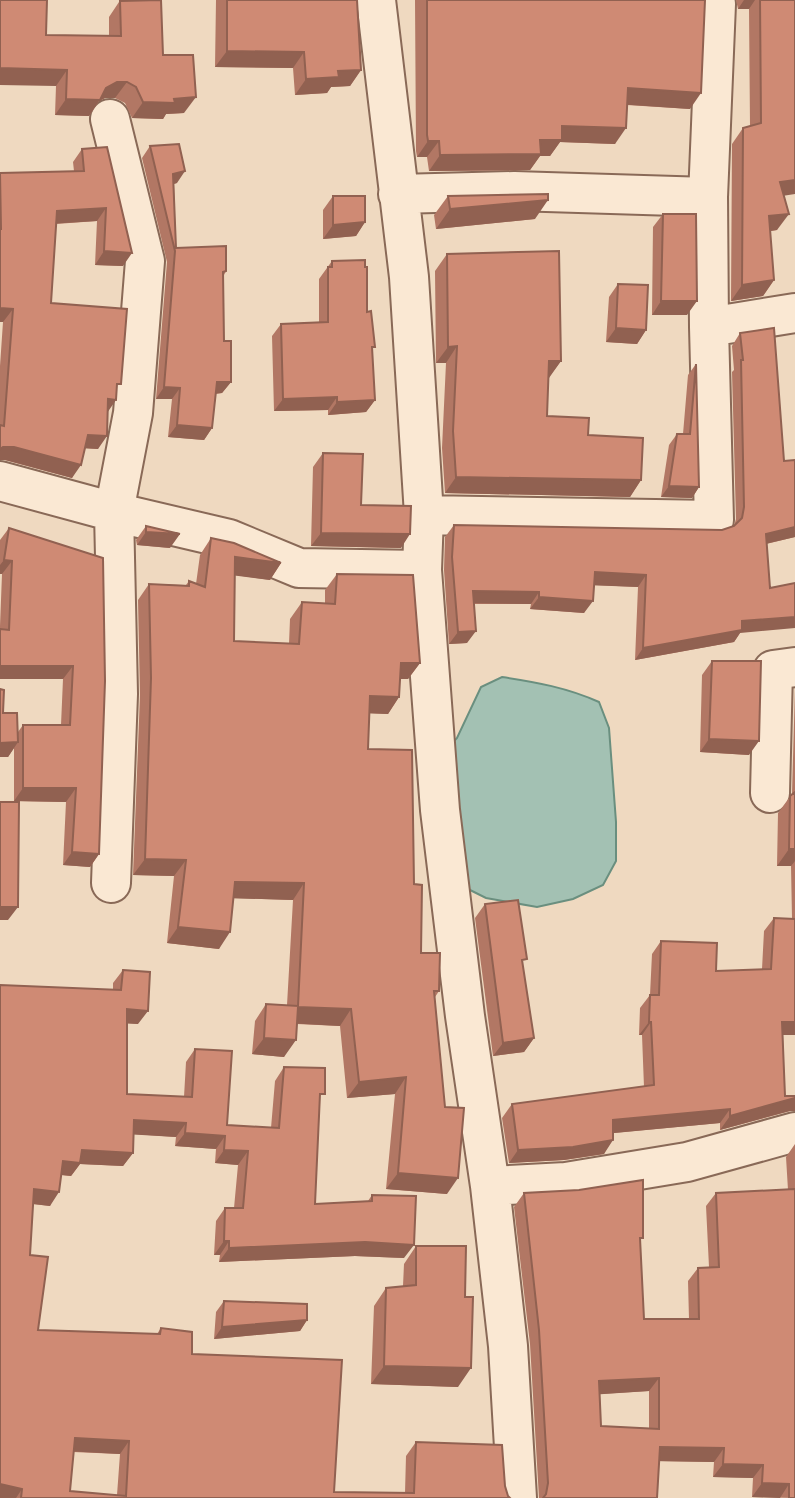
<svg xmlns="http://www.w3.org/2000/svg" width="795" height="1498" font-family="'Libre Baskerville',serif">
<rect width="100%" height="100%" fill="#efd9c0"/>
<path fill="#a3c1b3" stroke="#6a8f7f" stroke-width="2" d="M502,677C536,682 568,688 599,702L609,728L616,822V861L603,885L573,899L537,907L486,898L462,886L444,752L457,738L481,687Z"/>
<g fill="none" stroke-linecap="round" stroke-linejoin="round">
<defs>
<path id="minor" d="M376,0L409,277L424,515L422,570L440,810L465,1016L490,1186L508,1346L517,1498
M110,119L145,261L133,413L114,512L118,694L111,883
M398,194L514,191L708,197L709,327L795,313
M708,197L716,4
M0,481L114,512L229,539L299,568L422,570
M424,515L714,520L709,327
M770,793L773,670L795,667
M490,1186L566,1182L687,1162L795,1132"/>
</defs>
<use href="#minor" stroke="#896957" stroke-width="42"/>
<use href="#minor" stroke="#fae8d3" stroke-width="38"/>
</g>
<path fill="#b27764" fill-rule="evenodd" d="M119,0H161L163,55L184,113L166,114L163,119L132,118L125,103L115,98H105L99,101L89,116L55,115L56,86L46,35L109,36V17L119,2Z
M216,0H357L361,70L350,86L331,87L327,93L295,95L293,68L215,67Z
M415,0H705L690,109L627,105L615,144L560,142L550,156H540L530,170L429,171L427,157H417L416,151Z
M736,0H795L784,196L777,230L770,231L774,280L763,296L731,301L732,144L743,128L750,126L749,9H738Z
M150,146L177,183L174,184L176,248L226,271L223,277L224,341L231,382L222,393L216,394L212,428L204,440L168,437L172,399H156L167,262L142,158Z
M107,147L123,266L95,265L97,221L56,224L51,303L117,390L107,413L98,449L85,448L72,478L5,460H0V366L3,322H0V173L74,171L73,162L82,149Z
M333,196L365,222L356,236L323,239V210Z
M448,196L535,219L436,229L434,215Z
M663,214L687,315H652L653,227Z
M447,254L561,361L548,378L547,416L588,435L641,480L630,497L445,493L442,448L446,363H436L435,271Z
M332,261L367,312L372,350L375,400L366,412L328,415V410L274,411L272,336L281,324L319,322V279Z
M618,284L646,330L637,344L606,342L609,297Z
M740,333L784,461L795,460V537L766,544L740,633L734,642L635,660L638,587L594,585L584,613L530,609L531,604H473L467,643L449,644L444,570L445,537L454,525L722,530L734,526L736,519L732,372L734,370L732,346Z
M696,364L699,487L692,498L661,497L669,445L677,434H683L688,375Z
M323,453L361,505L401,548L311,546L313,467Z
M146,526L170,548L137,545L136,540Z
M9,528L103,558L99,854L90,867L63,865L66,802L14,801V748L8,757L3,713L18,732L23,725H61L63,679H0V626L2,574H0V540Z
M211,538L281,563L270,580L235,575L234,641L289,644L290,619L302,602L325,603V590L337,574L420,663L408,679H400L399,697L388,714L369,713L368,749L414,884L421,953L439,991L435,997L447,1194L386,1189L395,1094L347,1098L340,1026L297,1024L284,1057L252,1054L255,1021L266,1004L287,1005L293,900L234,898L219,949L167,943L174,876L133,875L140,695L138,600L149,584L186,585L189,581L196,584L200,555Z
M712,661L749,755L700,752L702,675Z
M795,688V1035H783L785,1096L790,1111L720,1130V1123L613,1133L604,1154L564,1160L509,1163L502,1118L512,1104L644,1087L642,1035H639L640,1008L650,995L652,954L661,941L716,971L762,969L764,931L774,918H792L791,866H777L778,813L792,794Z
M485,904L534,1038L524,1052L493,1056L475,918Z
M123,970L138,1024L127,1023V1094L184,1097L186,1062L195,1049L227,1125L271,1128L275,1081L284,1067L320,1100L315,1204L368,1201L372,1195L404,1258L355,1256L219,1262L220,1255H214L216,1221L225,1208H234L238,1165L215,1163L216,1149L175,1146L176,1137L133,1134V1153L123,1166L80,1164L71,1176L61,1175L50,1206L33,1204L30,1255L38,1330L157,1334L161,1328L192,1354L334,1492L405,1493L406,1456L416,1442L505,1486L508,1496L510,1498H0V985L113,990V983ZM73,1452L120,1454L117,1495L70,1491Z
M795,1144V1498L752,1497L753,1478L713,1477L714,1462L659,1461L657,1498H539L530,1344L514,1207L524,1193L640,1243L644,1319H689L688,1281L698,1268L709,1267L706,1206L716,1193L788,1190L786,1157ZM649,1391V1428L601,1426L600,1394Z
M416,1246L465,1297L458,1387L371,1384L374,1306L386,1288L403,1286L404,1264Z
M224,1301L307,1320L300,1331L214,1339L216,1312Z"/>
<path fill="#916151" d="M744,0H755L749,9H738Z
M227,51L304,52L293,68L215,67Z
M0,68L67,70L56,86L0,85Z
M361,70L350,86L331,87L327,93L295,95L306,79L338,71Z
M117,82H127L115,98H105L99,101L89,116L55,115L66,99L106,88Z
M628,88L701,93L690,109L617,104Z
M196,97L184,113L166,114L163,119L132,118L143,102Z
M562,126L626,128L615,144L560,142L550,156H540L530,170L429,171L440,155L540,140Z
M428,141H439L427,157H417Z
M185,171L177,183L165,186L173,174Z
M795,180V194L769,198L780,182Z
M548,200L535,219L436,229L450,209Z
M106,208L97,221L48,224L57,211Z
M789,214L777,230L758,233L769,216Z
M365,222L356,236L323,239L333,225Z
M104,251L132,253L123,266L95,265Z
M774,280L763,296L731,301L742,285Z
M661,301H697L687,315H652Z
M0,308L13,309L3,322H0Z
M616,328L646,330L637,344L606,342Z
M457,346L446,363H436L448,347Z
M549,361H561L549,378H538Z
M217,382H231L222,393L209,394Z
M164,387L180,388L172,399H156Z
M337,397L328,410L274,411L283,399Z
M108,399L116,400L107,413Z
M375,400L366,412L328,415L337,402Z
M177,425L212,428L204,440L168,437Z
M88,435L107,436L98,449L79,448Z
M3,447H14L81,465L72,478L5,460H0V449Z
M456,477L641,480L630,497L445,493Z
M669,486L699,487L692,498L661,497Z
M795,527V537L757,546L766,534Z
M146,532L180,534L170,548L137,545Z
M321,533L410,534L401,548L311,546Z
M235,557L281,563L270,580L223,574Z
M4,560L12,561L2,574H0V565Z
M595,572L646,575L638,587L586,585Z
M473,591L539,592L531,604L464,603Z
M539,597L593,601L584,613L530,609Z
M795,617V628L740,633L734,642L635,660L643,648L742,621Z
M476,631L467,643L449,644L458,632Z
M401,663H420L408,679H389Z
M0,666H73L63,679H0Z
M370,696L399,697L388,714L358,713Z
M709,739L759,741L749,755L700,752Z
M18,742L8,757H0V743Z
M23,788H76L66,802L14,801Z
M789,849H795V861L791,866H777Z
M72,852L99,854L90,867L63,865Z
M145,859L186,860L174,876L133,875Z
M235,882L304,883L293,900L224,898Z
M0,907H18L8,920H0Z
M178,927L230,932L219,949L167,943Z
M298,1007L351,1009L340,1026L286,1023Z
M127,1009L148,1011L138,1024L117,1023Z
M649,1022H651L642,1035H639Z
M782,1022H795V1035H773Z
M264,1038L296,1040L284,1057L252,1054Z
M534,1038L524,1052L493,1056L503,1043Z
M406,1077L395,1094L347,1098L359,1082Z
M795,1098V1111H790L720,1130L730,1116Z
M730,1109L720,1123L604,1134L613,1120Z
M134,1120L186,1123L176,1137L125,1134Z
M185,1133L225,1136L216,1149L175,1146Z
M613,1140L604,1154L564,1160L509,1163L518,1150Z
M82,1150L133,1153L123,1166L80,1164L71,1176L53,1174L63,1161Z
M224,1150L248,1151L238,1165L215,1163Z
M398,1173L458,1178L447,1194L386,1189Z
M34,1189L59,1192L50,1206L25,1203Z
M224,1241H229L220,1255H214Z
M365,1242L414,1245L404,1258L355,1256L219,1262L229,1248Z
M307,1320L300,1331L214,1339L222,1327Z
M384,1366L471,1368L458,1387L371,1384Z
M659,1378L649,1391L589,1395L599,1381Z
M75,1438L129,1441L120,1454L65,1451Z
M660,1447L724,1448L714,1462L650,1461Z
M723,1464L763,1465L753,1478L713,1477Z
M762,1483L789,1484L780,1498L752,1497Z
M0,1484L22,1489L16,1498H0Z"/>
<path fill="#cf8a74" stroke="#916151" stroke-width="2" fill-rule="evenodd" d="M0,0H47L46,35L121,36L120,1L161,0L163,55H193L196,97L174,99L175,103L143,102L136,87L127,82H117L106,88L100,100L66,99L67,70L0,68Z
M227,0H357L361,70L338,71L339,77L306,79L304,52L227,51Z
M427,0H705L701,93L628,88L626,128L562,126V140H540L541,154L440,155L439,141H428L427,135Z
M760,0H795V180L780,182L789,214L769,216L774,280L742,285L743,128L761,123Z
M179,144L185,171L173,174L176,248L226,246V271L223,272L224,341H231V382H217L212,428L177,425L180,388L164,387L175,251L150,146Z
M107,147L132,253L104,251L106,208L57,211L51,303L127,309L121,384H117L116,400L108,399L107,436L88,435L81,465L14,447H3L0,449V425L4,426L13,309L0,308V229H1L0,173L84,171L82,149Z
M548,194V200L450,209L448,196Z
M333,196H365V222L333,225Z
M663,214H696L697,301H661Z
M559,251L561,361H549L547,416L589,418L588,435L643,438L641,480L456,477L453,431L457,346L448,347L447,254Z
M365,260V267H367V312L371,311L375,347H372L375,400L337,402V397L283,399L281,324L328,322V267H332V261Z
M618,284L648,285L646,330L616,328Z
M774,328L784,461L795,460V527L766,534L770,588L795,583V617L742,621V630L643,648L646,575L595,572L593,601L539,597V592L473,591L476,631L458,632L452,557L454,525L722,530L734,526L742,518L744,507L741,360H743L740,333Z
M696,364L699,487L669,486L677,434H690Z
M323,453L363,454L361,505L411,506L410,534L321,533Z
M146,526L180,534L146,532Z
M9,528L103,558L105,681L99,854L72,852L76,788H23V725H70L73,666H0V629L9,630L12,561L4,560Z
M211,538L234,543L281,563L235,557L234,641L299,644L302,602L335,604L337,574L413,575L420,663H401L399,697L370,696L368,749L412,750L414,884L422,885L421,953H440L439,991H434L445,1107L464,1108L458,1178L398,1173L406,1077L359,1082L351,1009L298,1007L296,1040L264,1038L266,1004L298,1006L304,883L235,882L230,932L178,927L186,860L145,859L151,678L149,584L189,586V581L205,587Z
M712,661H761L759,741L709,739Z
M0,689L4,690L3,713H17L18,742L0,743Z
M795,792V849H789L790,796Z
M0,802H19L18,907H0Z
M518,900L527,959L522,960L534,1038L503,1043L485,904Z
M774,918L795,919V1022H782L785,1096H795V1098L730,1116V1109L613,1120V1140L573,1147L518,1150L512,1104L654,1085L651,1022H649L650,995H659L661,941L717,943L716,971L771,969Z
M123,970L150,972L148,1011L127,1009V1094L192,1097L195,1049L232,1051L227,1125L279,1128L284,1067L325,1068V1094H320L315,1204L372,1201V1195L416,1196L414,1245L365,1242L229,1248V1241H224L225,1208H243L248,1151L224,1150L225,1136L185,1133L186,1123L134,1120L133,1153L82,1150L80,1163L63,1161L59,1192L34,1189L30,1255L48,1257L38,1330L160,1334L161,1328L192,1332V1354L342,1360L334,1492L414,1493L416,1442L502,1445L505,1486L508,1496L510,1498H21L22,1489L0,1484V985L121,990ZM75,1438L129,1441L126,1496L70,1491Z
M643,1180V1238H640L644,1319H699L698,1268L719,1267L716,1193L795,1189V1498H789V1484L762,1483L763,1465L723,1464L724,1448L660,1447L657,1498H543L546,1494L548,1483L539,1330L524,1193L579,1190ZM659,1378V1429L601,1426L599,1381Z
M416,1246H466L465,1297H473L471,1368L384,1366L386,1288L416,1285Z
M224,1301L307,1304V1320L222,1327Z"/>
</svg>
